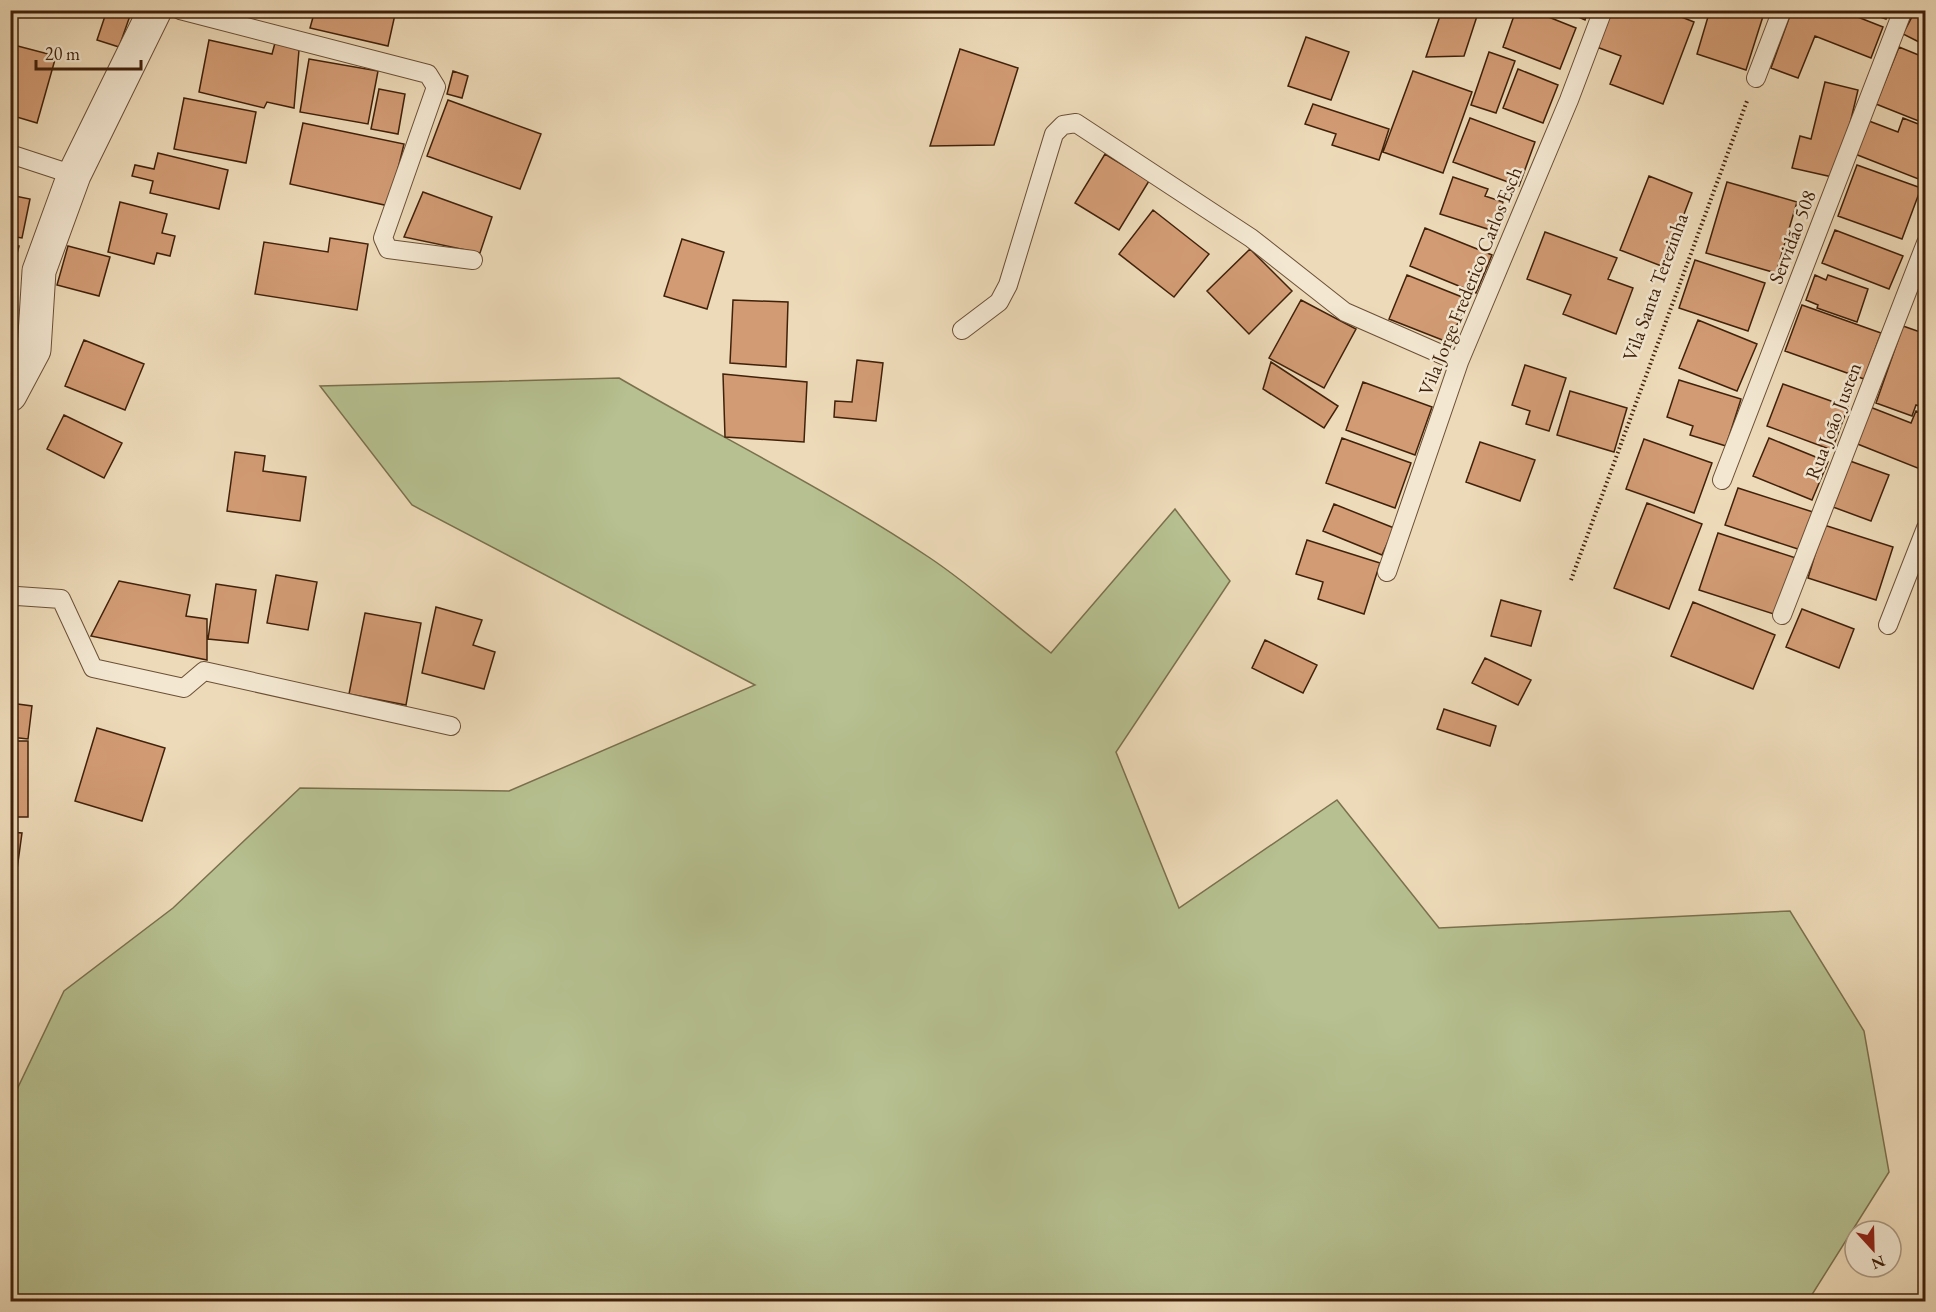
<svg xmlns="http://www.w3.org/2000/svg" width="1936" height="1312" font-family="'EB Garamond',serif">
<rect width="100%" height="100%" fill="#eddab8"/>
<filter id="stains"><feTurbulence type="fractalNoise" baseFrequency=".00333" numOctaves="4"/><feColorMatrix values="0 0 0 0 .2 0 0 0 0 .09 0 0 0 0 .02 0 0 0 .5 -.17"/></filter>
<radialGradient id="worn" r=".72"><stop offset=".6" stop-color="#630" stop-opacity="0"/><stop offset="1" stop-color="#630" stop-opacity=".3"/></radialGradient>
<path fill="#b6c090" stroke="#7b704d" stroke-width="1.5" d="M619,378C722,438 830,491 930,558C972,586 1011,622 1051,653L1175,509L1230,581L1116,752L1179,908L1337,800L1439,928L1790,911L1864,1031L1889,1172L1808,1301H11V1102L64,991L173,908L300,788L509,791L755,685L412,505L320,386Z"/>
<path fill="#d29b74" stroke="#40210a" stroke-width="1.5" d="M107,10H132L119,47L97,40Z
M315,10H396L388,46L310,28Z
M1442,10H1479L1464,56L1426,57Z
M1516,10H1531L1576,28L1560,69L1503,47Z
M1563,10H1588L1585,20Z
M1608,10H1664L1694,22L1663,104L1610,84L1621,56L1594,46Z
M1710,10H1765L1746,70L1697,54Z
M1792,10H1840L1883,27L1871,58L1815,36L1798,78L1771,68Z
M1860,10H1889L1886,19Z
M1913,15L1926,21L1923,44L1903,34Z
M1306,37L1349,52L1331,100L1288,86Z
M209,40L272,54L275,43L299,50L294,108L267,102L264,108L199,92Z
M10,44L56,56L37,123L10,115Z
M1899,47L1926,58V124L1876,104Z
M960,49L1018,68L994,145L930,146Z
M1489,52L1515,61L1496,113L1471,105Z
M309,59L378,71L368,124L300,112Z
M1518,69L1558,85L1543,123L1503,108Z
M453,71L468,76L462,98L447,94Z
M1413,71L1472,92L1443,173L1383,152Z
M1825,82L1858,90L1837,178L1792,168L1800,136L1811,139Z
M379,89L405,94L398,134L371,129Z
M184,98L256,112L246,163L174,149Z
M448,100L541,134L520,189L427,156Z
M1313,104L1389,129L1379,160L1332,145L1336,134L1305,124Z
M1470,118L1535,142L1519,186L1453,162Z
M1903,118L1926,127V182L1855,154L1869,121L1898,132Z
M303,123L404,144L389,206L290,184Z
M158,153L228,170L219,209L150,193L153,181L132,176L135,165L154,169Z
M1105,154L1149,181L1119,230L1075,203Z
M1857,165L1921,188L1902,239L1838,216Z
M1649,176L1692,193L1664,267L1620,250Z
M1453,177L1488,189L1485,196L1503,202L1494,231L1440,214Z
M1727,182L1797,202L1776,273L1706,253Z
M423,192L492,217L480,253L404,237Z
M10,195L30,199L22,238L10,236Z
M120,202L167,214L162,233L175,236L170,256L157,253L154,264L108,252Z
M1153,210L1209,254L1174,297L1119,254Z
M1425,228L1492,255L1476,293L1410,266Z
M1835,230L1903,256L1889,289L1822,263Z
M1545,232L1617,258L1608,279L1633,288L1616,334L1563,314L1571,295L1527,279Z
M330,238L368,244L357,310L255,294L264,242L328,252Z
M682,239L724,252L707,309L664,296Z
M10,244L19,246L10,281Z
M68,246L110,257L99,296L57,285Z
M1250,249L1292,291L1249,334L1207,291Z
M1695,260L1765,283L1748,331L1679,308Z
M1407,275L1467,299L1450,343L1389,319Z
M1815,275L1826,280L1828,275L1868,289L1857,322L1817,308L1818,305L1806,300Z
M733,300L788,302L786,367L730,363Z
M1301,300L1356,329L1324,388L1269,358Z
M1802,305L1881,333L1864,379L1785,351Z
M1698,320L1757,344L1737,391L1679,368Z
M1903,326L1926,334V408L1916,405L1912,416L1876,403Z
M84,340L144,364L125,410L65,386Z
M857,360L883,363L876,421L834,417L835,401L852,402Z
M1271,362L1338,406L1324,428L1263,389Z
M1525,365L1566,378L1549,431L1526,424L1530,411L1512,405Z
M723,374L807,382L804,442L725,437Z
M1679,380L1741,399L1726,446L1690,435L1693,426L1667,417Z
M1363,382L1432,407L1415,455L1346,430Z
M1783,384L1848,407L1832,450L1767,426Z
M1570,391L1627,408L1614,452L1557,435Z
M1870,407L1911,423L1916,411L1926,415L1925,471L1855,443Z
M64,415L122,443L104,478L47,449Z
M1342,438L1411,463L1395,508L1326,483Z
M1769,438L1828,462L1812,500L1753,476Z
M1644,439L1712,463L1694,513L1626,489Z
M1480,442L1535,460L1520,501L1466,482Z
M235,452L265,456L263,471L306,477L300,521L227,511Z
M1850,461L1889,475L1871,521L1833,507Z
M1738,488L1813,512L1801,550L1725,525Z
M1647,503L1702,524L1669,609L1614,588Z
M1334,504L1394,528L1382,555L1323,531Z
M1824,525L1893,547L1876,600L1808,578Z
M1718,533L1799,559L1780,616L1699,590Z
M1307,540L1380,563L1364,614L1318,599L1323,582L1296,574Z
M276,575L317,582L308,630L267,623Z
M119,581L190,595L186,616L207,619V660L91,636Z
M216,584L256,590L248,643L208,639Z
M1501,600L1541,611L1531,646L1491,636Z
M1693,602L1775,635L1753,689L1671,656Z
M436,607L482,620L473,645L495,652L484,689L422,673Z
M1802,609L1854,629L1839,668L1786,647Z
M365,613L421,623L406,705L349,694Z
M1265,640L1317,665L1303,693L1252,668Z
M1485,658L1531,680L1518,705L1472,683Z
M10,703L32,706L28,739L10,737Z
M1444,709L1496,726L1490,746L1437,729Z
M97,728L165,748L142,821L75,801Z
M10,741H28V817H10Z
M10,832L22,833L15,884H10Z"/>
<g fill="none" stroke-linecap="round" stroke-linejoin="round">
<defs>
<path id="service" d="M180,10L428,74L436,87L383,238L388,249L473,260
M1756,78L1782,10
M10,154L74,175
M962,330L999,302L1008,285L1054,134L1063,125L1076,123L1251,238L1345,312L1459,362
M1722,480L1903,10
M1387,572L1459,362L1569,100L1603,10
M10,599L17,596L61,599L93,668L184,688L204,671L451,726
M1782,615L1926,243
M1888,625L1926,528"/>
<path id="minor" d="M10,395L34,350L39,271L74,175L155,10"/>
</defs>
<use href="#service" stroke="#6b4f36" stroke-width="20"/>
<use href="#minor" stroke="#6b4f36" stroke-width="35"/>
<path stroke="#40210a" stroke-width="4" stroke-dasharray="1.5 3" stroke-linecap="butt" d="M1571,580L1747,101"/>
<use href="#service" stroke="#f3e7d1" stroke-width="18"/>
<use href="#minor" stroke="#f3e7d1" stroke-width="33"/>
</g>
<g text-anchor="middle" stroke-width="5" stroke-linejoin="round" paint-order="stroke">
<g font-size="20" fill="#40210a" stroke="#f3e7d1">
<text transform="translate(1792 237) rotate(-69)" y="7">Servidão 508</text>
<text transform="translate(1470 281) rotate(-68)" y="7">Vila Jorge Frederico Carlos Esch</text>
<text transform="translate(1655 287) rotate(-70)" y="7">Vila Santa Terezinha</text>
<text transform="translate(1833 421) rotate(-69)" y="7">Rua João Justen</text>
</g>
</g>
<rect width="1936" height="1312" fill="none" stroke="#eddab8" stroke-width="36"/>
<rect x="12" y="12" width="1912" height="1288" fill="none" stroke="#40210a" stroke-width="3"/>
<rect x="18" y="18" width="1900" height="1276" fill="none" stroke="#40210a" stroke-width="1.5"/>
<g transform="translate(1873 1249) rotate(158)"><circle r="28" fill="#f3e7d1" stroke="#ab9881" stroke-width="1.5"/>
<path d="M0-4.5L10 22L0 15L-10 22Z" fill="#8f2418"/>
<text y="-9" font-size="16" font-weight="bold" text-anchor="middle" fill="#40210a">N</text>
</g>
<path d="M36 60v9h105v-9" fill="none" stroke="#40210a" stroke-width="3"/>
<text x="45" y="60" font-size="18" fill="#40210a" stroke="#f3e7d1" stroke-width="4.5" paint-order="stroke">20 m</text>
<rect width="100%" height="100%" filter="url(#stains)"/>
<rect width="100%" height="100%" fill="url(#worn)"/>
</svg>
